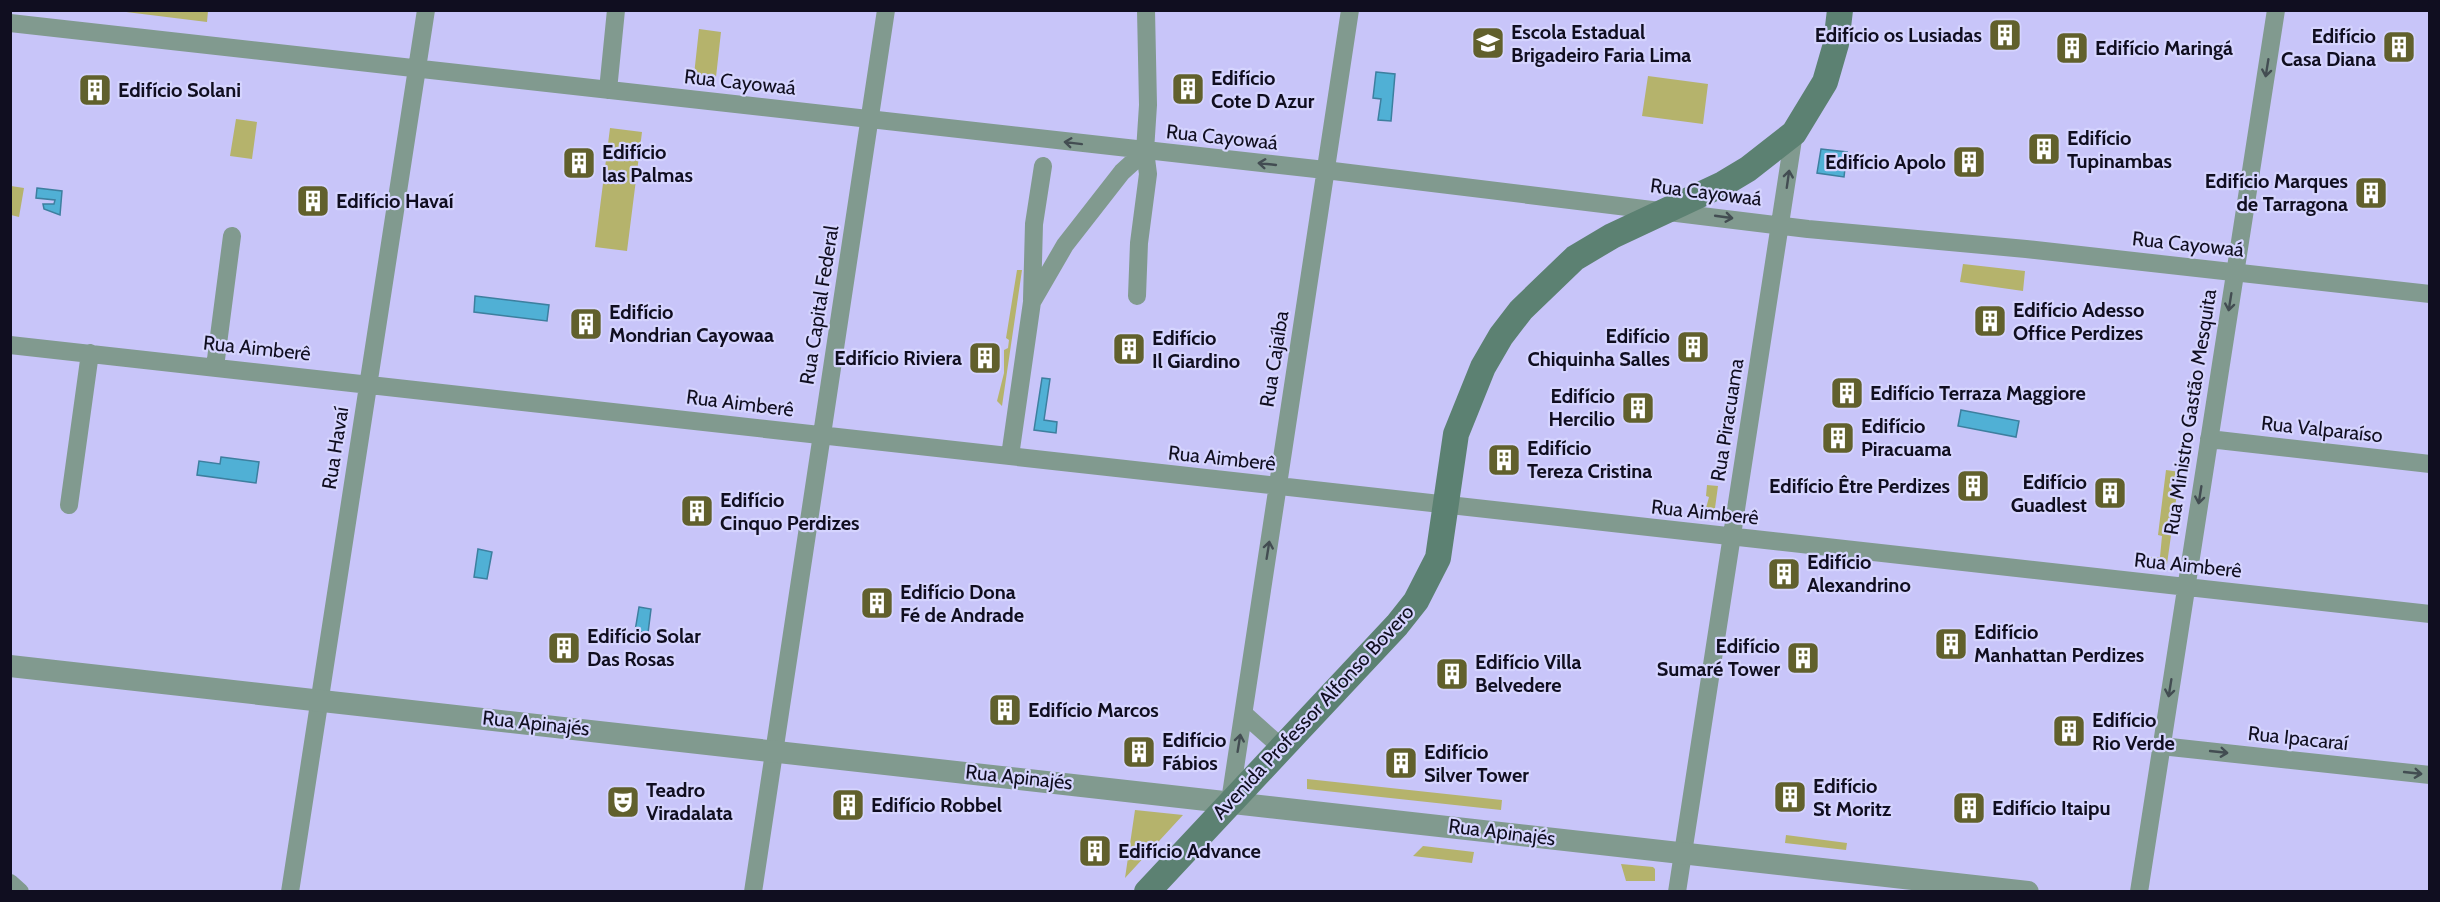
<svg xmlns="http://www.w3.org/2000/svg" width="2440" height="902" font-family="Cabin,sans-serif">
<rect width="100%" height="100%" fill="#c8c5f9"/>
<path fill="#b5b36c" d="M110,10H208V11L207,22Z
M699,29L721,32L716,77L694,75Z
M1648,76L1708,84L1703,124L1642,116Z
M236,119L257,122L252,159L230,156Z
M610,128L642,132L627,251L595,247Z
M11,186L24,188L19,217L11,215Z
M1963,264L2025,271L2023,291L1960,282Z
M1017,270H1022L1002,406L997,401L1004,373V350L1008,348L1009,340L1006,338Z
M2166,470L2180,472L2167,564L2149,562L2150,557H2160L2162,536L2158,535Z
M1707,485L1718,486L1715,508L1711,512H1705L1709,497L1706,496Z
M1307,779L1502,800L1501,810L1307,789Z
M1135,810L1183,815L1125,878Z
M1786,835L1847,843L1846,850L1785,843Z
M1423,846L1474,852L1472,863L1413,856Z
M1621,864L1653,867L1655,869V881H1626Z"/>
<path fill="#50b0d5" stroke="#3d7f9f" stroke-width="1.5" d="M1376,72L1395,74L1391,121L1378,120L1381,99L1373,98Z
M1821,149L1847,152L1844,177L1817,173Z
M37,188L62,191L60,215L44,209L43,204H54L55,200L36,198Z
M475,296L549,305L547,321L474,312Z
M1042,378L1050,379L1044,420L1057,422L1056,433L1034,430Z
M1961,410L2019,421L2016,437L1958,426Z
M221,457L259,462L256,483L197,475L199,461L220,464Z
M478,549L492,552L487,579L474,577Z
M639,607L651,609L648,633L635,631Z"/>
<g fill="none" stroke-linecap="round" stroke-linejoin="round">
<path stroke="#819a8f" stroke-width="18" d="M10,23L1325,170L1808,229L2026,249L2430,294
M608,90L616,10
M1137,296L1139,243L1148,174L1145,151L1148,105L1146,10
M1032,300L1034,224L1043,166
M10,345L2430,614
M215,367L232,236
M2209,439L2430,464
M1010,456L1032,302L1065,245L1122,172L1145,151
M69,505L90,353
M1244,714L1281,747
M2161,746L2430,775
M1230,801L1350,10
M10,883L20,892
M290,892L426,10
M753,892L886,10
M1677,892L1794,133
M2139,892L2276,10"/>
<path stroke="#819a8f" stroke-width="22" d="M10,666L2028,892"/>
<path stroke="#5c8172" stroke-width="26" d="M1147,892L1397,625L1416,601L1438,558L1456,434L1483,367L1501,336L1521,310L1575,258L1612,236L1723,184L1748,169L1794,133L1825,82L1836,44L1840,10"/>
</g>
<defs><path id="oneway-shaft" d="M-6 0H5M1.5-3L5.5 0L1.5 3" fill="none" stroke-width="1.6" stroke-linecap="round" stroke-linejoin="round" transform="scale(1.5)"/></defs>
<g stroke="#434d52">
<use href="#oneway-shaft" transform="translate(2267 68) rotate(99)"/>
<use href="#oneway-shaft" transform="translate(1073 143) rotate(-173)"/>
<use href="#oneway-shaft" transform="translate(1267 164) rotate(-174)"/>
<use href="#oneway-shaft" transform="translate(1788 179) rotate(-82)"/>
<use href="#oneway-shaft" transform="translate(1724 217) rotate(8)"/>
<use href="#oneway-shaft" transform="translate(2230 302) rotate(99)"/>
<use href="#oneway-shaft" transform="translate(2200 495) rotate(99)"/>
<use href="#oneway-shaft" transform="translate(1268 550) rotate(-81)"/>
<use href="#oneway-shaft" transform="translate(2170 688) rotate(99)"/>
<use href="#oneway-shaft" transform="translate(1239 743) rotate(-81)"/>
<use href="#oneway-shaft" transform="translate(2219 752) rotate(6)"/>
<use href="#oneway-shaft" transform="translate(2413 773) rotate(6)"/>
</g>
<defs>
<symbol id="building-square" viewBox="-11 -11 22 22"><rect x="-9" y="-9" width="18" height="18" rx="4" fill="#61602c" stroke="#d5d4fe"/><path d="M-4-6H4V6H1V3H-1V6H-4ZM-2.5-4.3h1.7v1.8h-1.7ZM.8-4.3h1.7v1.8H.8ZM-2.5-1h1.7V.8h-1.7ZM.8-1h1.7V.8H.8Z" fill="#fff"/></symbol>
<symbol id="school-square" viewBox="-11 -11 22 22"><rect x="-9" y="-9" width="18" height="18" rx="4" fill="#61602c" stroke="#d5d4fe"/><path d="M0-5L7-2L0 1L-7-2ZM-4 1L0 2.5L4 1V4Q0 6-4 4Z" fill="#fff"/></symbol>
<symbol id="theatre-square" viewBox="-11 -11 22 22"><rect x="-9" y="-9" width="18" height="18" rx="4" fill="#61602c" stroke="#d5d4fe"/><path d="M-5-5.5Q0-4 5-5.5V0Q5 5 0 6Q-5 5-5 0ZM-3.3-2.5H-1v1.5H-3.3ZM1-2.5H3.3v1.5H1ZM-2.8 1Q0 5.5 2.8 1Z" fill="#fff"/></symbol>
</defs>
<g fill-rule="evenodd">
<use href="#building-square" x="1986" y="16" width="38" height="38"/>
<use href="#school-square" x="1469" y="24" width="38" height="38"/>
<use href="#building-square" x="2380" y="28" width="38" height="38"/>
<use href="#building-square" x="2053" y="29" width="38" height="38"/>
<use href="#building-square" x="1169" y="70" width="38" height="38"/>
<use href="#building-square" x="76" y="71" width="38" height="38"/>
<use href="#building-square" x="2025" y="130" width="38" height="38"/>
<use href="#building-square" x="1950" y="143" width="38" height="38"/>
<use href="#building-square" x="560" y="144" width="38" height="38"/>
<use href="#building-square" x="2352" y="174" width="38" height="38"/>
<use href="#building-square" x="294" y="182" width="38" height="38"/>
<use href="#building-square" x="1971" y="302" width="38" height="38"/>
<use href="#building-square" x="567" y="305" width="38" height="38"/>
<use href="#building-square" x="1674" y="328" width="38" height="38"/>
<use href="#building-square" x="1110" y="330" width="38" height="38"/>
<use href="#building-square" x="966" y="339" width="38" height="38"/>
<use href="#building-square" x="1828" y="374" width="38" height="38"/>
<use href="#building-square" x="1619" y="389" width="38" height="38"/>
<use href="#building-square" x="1819" y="419" width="38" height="38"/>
<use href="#building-square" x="1485" y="441" width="38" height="38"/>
<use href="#building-square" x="1954" y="467" width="38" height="38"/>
<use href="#building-square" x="2091" y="474" width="38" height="38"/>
<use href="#building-square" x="678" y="492" width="38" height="38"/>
<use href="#building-square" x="1765" y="555" width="38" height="38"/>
<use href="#building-square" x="858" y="584" width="38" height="38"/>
<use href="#building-square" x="1932" y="625" width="38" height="38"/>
<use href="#building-square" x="545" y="629" width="38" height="38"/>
<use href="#building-square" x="1784" y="639" width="38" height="38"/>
<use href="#building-square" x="1433" y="655" width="38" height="38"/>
<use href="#building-square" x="986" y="691" width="38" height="38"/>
<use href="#building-square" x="2050" y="712" width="38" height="38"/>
<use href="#building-square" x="1120" y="733" width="38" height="38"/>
<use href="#building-square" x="1382" y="744" width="38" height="38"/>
<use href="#building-square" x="1771" y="778" width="38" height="38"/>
<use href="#theatre-square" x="604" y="783" width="38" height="38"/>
<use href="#building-square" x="829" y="786" width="38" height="38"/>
<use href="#building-square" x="1950" y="789" width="38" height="38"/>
<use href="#building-square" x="1076" y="832" width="38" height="38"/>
</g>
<g text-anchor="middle" stroke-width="4.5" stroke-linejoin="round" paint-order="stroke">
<g font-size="20" font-weight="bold" fill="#100e20" stroke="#d5d4fe" text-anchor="start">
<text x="1511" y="39">Escola Estadual<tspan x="1511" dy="23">Brigadeiro Faria Lima</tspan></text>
<text x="1982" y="42" text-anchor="end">Edifício os Lusiadas</text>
<text x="2376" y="43" text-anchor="end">Edifício<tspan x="2376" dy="23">Casa Diana</tspan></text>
<text x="2095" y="55">Edifício Maringá</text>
<text x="1211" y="85">Edifício<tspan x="1211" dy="23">Cote D Azur</tspan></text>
<text x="118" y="97">Edifício Solani</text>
<text x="2067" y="145">Edifício<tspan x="2067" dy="23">Tupinambas</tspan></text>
<text x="602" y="159">Edifício<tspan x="602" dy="23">las Palmas</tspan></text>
<text x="1946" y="169" text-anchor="end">Edifício Apolo</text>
<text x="2348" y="188" text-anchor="end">Edifício Marques<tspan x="2348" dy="23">de Tarragona</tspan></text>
<text x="336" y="208">Edifício Havaí</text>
<text x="2013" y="317">Edifício Adesso<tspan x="2013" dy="23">Office Perdizes</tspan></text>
<text x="609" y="319">Edifício<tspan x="609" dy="23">Mondrian Cayowaa</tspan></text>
<text x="1670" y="343" text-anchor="end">Edifício<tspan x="1670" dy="23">Chiquinha Salles</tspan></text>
<text x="1152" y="345">Edifício<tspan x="1152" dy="23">Il Giardino</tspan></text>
<text x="962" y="365" text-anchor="end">Edifício Riviera</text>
<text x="1870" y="400">Edifício Terraza Maggiore</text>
<text x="1615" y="403" text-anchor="end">Edifício<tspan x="1615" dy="23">Hercilio</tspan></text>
<text x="1861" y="433">Edifício<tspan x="1861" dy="23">Piracuama</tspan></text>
<text x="1527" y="455">Edifício<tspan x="1527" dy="23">Tereza Cristina</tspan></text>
<text x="2087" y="489" text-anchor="end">Edifício<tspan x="2087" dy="23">Guadlest</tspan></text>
<text x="1950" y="493" text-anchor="end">Edifício Être Perdizes</text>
<text x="720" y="507">Edifício<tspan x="720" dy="23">Cinquo Perdizes</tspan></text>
<text x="1807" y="569">Edifício<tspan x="1807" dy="23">Alexandrino</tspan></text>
<text x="900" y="599">Edifício Dona<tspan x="900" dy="23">Fé de Andrade</tspan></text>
<text x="1974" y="639">Edifício<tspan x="1974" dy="23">Manhattan Perdizes</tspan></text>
<text x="587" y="643">Edifício Solar<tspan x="587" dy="23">Das Rosas</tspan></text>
<text x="1780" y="653" text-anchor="end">Edifício<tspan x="1780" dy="23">Sumaré Tower</tspan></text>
<text x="1475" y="669">Edifício Villa<tspan x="1475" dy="23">Belvedere</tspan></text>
<text x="1028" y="717">Edifício Marcos</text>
<text x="2092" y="727">Edifício<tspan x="2092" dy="23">Rio Verde</tspan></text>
<text x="1162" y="747">Edifício<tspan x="1162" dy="23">Fábios</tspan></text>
<text x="1424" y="759">Edifício<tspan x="1424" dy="23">Silver Tower</tspan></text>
<text x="1813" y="793">Edifício<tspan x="1813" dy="23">St Moritz</tspan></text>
<text x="646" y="797">Teadro<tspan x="646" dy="23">Viradalata</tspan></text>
<text x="871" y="812">Edifício Robbel</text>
<text x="1992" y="815">Edifício Itaipu</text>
<text x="1118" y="858">Edifício Advance</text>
</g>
<g font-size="20" fill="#100e20" stroke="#d5d4fe">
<text transform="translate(740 82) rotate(6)" y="7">Rua Cayowaá</text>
<text transform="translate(1222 137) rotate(6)" y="7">Rua Cayowaá</text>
<text transform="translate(1706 192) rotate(7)" y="7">Rua Cayowaá</text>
<text transform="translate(2188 244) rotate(6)" y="7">Rua Cayowaá</text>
<text transform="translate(819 305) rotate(-81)" y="7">Rua Capital Federal</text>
<text transform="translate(257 348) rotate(6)" y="7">Rua Aimberê</text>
<text transform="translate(1274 359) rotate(-81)" y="7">Rua Cajaíba</text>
<text transform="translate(740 403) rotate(7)" y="7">Rua Aimberê</text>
<text transform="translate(2190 412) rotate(-81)" y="7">Rua Ministro Gastão Mesquita</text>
<text transform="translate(1727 420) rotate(-81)" y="7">Rua Piracuama</text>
<text transform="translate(2322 429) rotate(6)" y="7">Rua Valparaíso</text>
<text transform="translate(335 448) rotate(-81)" y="7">Rua Havaí</text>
<text transform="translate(1222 458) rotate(6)" y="7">Rua Aimberê</text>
<text transform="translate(1705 512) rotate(6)" y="7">Rua Aimberê</text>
<text transform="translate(2188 565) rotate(6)" y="7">Rua Aimberê</text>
<text transform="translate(1313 712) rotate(-47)" y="7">Avenida Professor Alfonso Bovero</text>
<text transform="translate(536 723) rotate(6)" y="7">Rua Apinajés</text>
<text transform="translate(2298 738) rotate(6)" y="7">Rua Ipacaraí</text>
<text transform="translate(1019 777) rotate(6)" y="7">Rua Apinajés</text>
<text transform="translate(1502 832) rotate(7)" y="7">Rua Apinajés</text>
</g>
</g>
<rect width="2440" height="902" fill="none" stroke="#100e20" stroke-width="24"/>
</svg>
